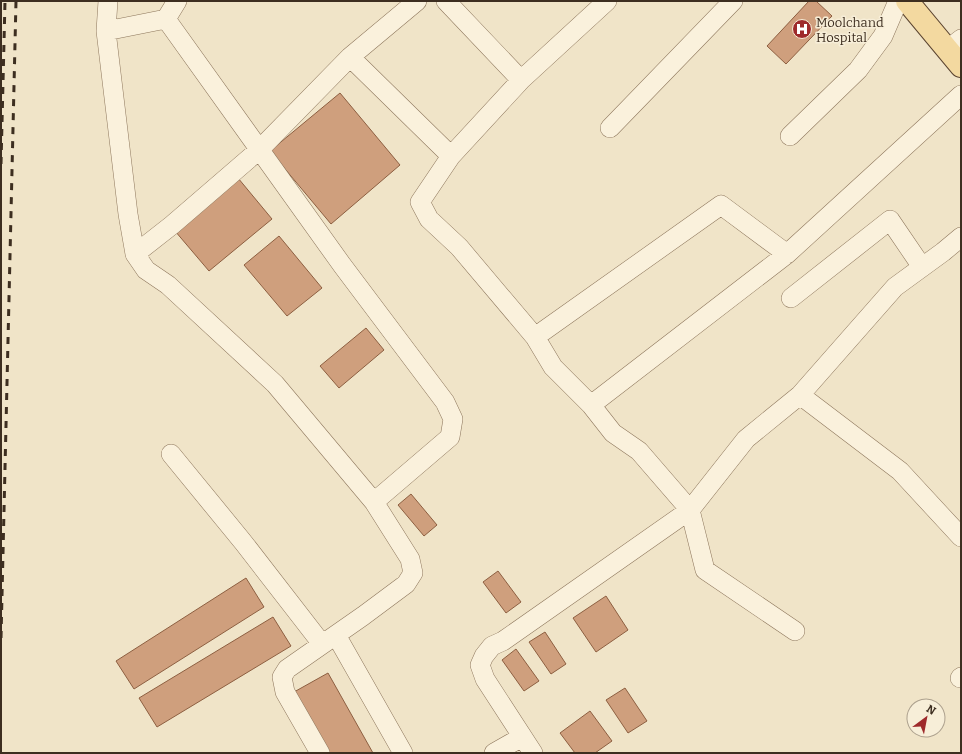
<svg xmlns="http://www.w3.org/2000/svg" width="962" height="754" font-family="Bitter,serif">
<rect width="100%" height="100%" fill="#f0e4c8"/>
<path fill="#cf9f7d" stroke="#8d5f41" d="M809,1H816L832,16L786,64L767,46Z
M340,93L400,165L331,224L270,151Z
M238,178L272,219L209,271L175,231Z
M279,236L322,288L287,316L244,265Z
M366,328L384,350L339,388L320,366Z
M411,494L437,525L424,536L398,505Z
M498,571L521,602L506,613L483,582Z
M246,578L264,607L134,689L116,661Z
M606,596L628,630L596,652L573,618Z
M273,617L291,646L157,727L139,698Z
M545,632L566,664L551,674L529,642Z
M516,649L539,681L524,691L502,660Z
M328,673L373,753H328L294,692Z
M625,688L647,721L628,733L606,700Z
M590,711L612,741L595,753H575L560,733Z"/>
<g fill="none" stroke-linecap="round" stroke-linejoin="round">
<defs>
<path id="minor" d="M108,1L106,31L128,214L135,254L146,270L168,285L275,384L374,502L410,559L413,573L406,584L363,616L287,669L282,677L285,692L320,753
M446,1L521,80
M607,1L521,80L451,156L420,202L429,219L459,247L535,337L553,367L591,405L613,433L639,451L690,510L705,570L795,631
M166,19L342,265L445,402L453,419L450,437L374,502
M106,31L166,19L177,1
M947,50L961,39
M350,57L451,156
M610,128L733,1
M790,136L858,70L883,36L898,1
M961,237L943,252L895,287L800,395L900,471L961,537
M135,254L172,225L259,150L350,57L417,1
M791,298L890,220L922,267
M535,337L721,205L787,254
M591,405L787,254L961,95
M171,454L243,542L322,644
M336,635L403,753
M960,678L961,677
M494,753L522,737
M533,753L485,679L480,665L484,656L492,646L503,641L690,510L746,439L800,395"/>
<path id="primary" d="M907,1L961,66"/>
</defs>
<use href="#minor" stroke="#8d765c" stroke-width="20"/>
<use href="#primary" stroke="#5b4430" stroke-width="24"/>
<use href="#minor" stroke="#faf1dc" stroke-width="19"/>
<use href="#primary" stroke="#f3d9a0" stroke-width="22"/>
<path stroke="#3d2e20" stroke-width="3" stroke-dasharray="7 7" stroke-linecap="butt" d="M1,164L5,1
M1,638L16,1"/>
</g>
<defs>
<symbol id="hospital-disc" viewBox="-11 -11 22 22"><circle r="9.5" fill="#9e2a2b" stroke="#f7eed8"/><path d="M-5-5h3v3.5h4V-5h3V5h-3V1.5h-4V5h-3Z" fill="#fff"/></symbol>
</defs>
<g fill-rule="evenodd">
<use href="#hospital-disc" x="791" y="18" width="22" height="22"/>
</g>
<g text-anchor="middle" stroke-width="3" stroke-linejoin="round" paint-order="stroke">
<g font-size="13" fill="#3d2e20" stroke="#f7eed8" text-anchor="start">
<text x="816" y="27">Moolchand<tspan x="816" dy="15">Hospital</tspan></text>
</g>
</g>
<rect width="962" height="754" fill="none" stroke="#3d2e20" stroke-width="4"/>
<g transform="translate(926 718) rotate(32)"><circle r="19" fill="#f7eed8" stroke="#ada18e"/>
<path d="M0-3L7 15L0 10L-7 15Z" fill="#9e2a2b"/>
<text y="-6" font-size="11" font-weight="bold" text-anchor="middle" fill="#3d2e20">N</text>
</g>
</svg>
